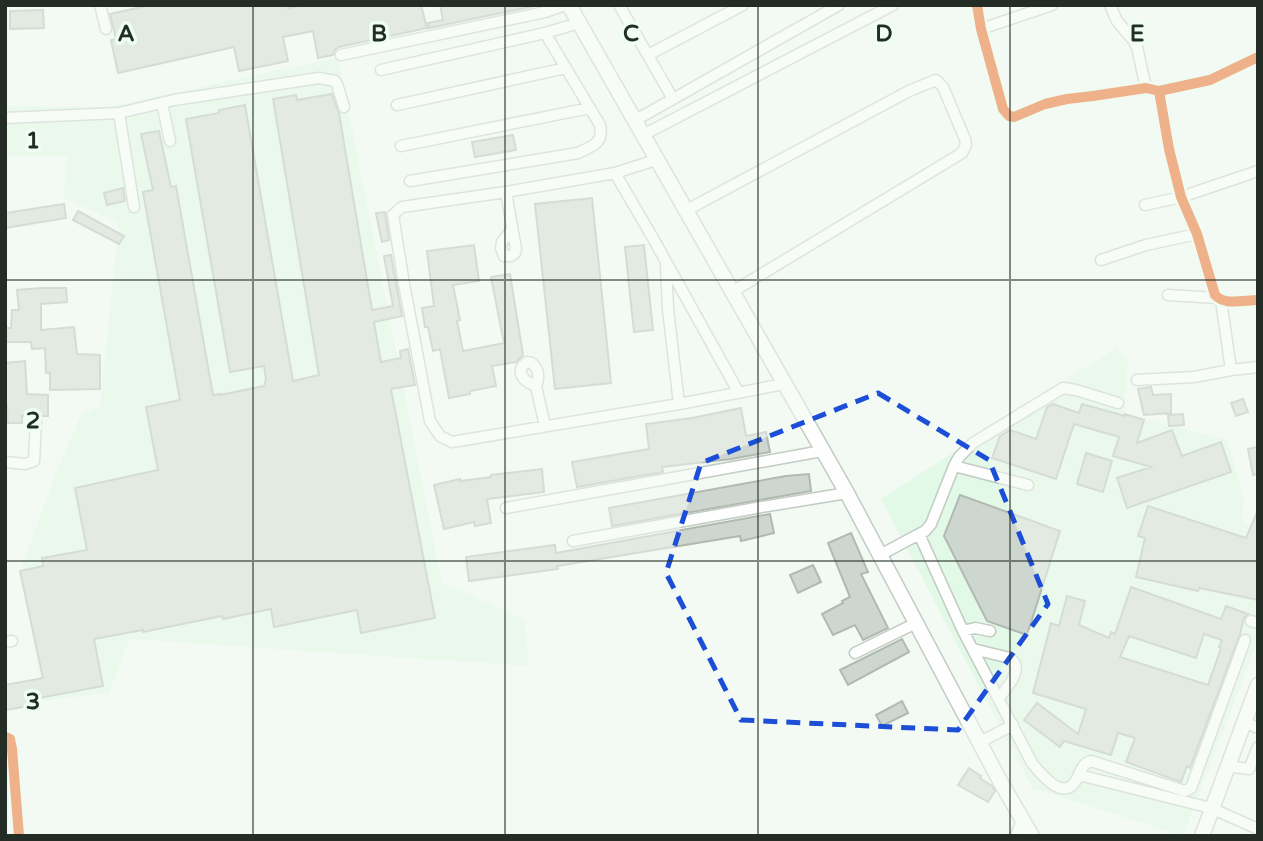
<svg xmlns="http://www.w3.org/2000/svg" width="1263" height="841" font-family="'Varela Round',sans-serif">
<rect width="100%" height="100%" fill="#f2faf3"/>
<path fill="#e3f9e7" d="M338,57L442,583L524,619L529,666L130,639L109,693L43,701L21,570L53,480L81,415L100,406L119,223L63,198L67,156L5,155V106L108,107Z
M1117,347L1128,363L1124,413L1227,439L1244,499L1242,522L1258,527V640L1183,836L1032,788L881,499Z"/>
<path fill="#ced7cf" stroke="#b1b9b2" stroke-width="2" fill-rule="evenodd" d="M150,5H287L288,8L304,5H421L427,28L339,47L335,50L333,55L318,58L313,31L283,37L288,61L239,71L234,47L118,73L111,40L116,39L110,14Z
M440,5H539L429,28L428,23L443,20Z
M43,10L44,28L10,29V11Z
M332,94L339,113L372,310L393,306L384,256L391,255L402,316L374,322L381,362L401,358L400,351L408,349L415,385L391,389L435,618L361,633L357,610L274,627L271,609L223,619L222,616L143,632V630L94,639L103,686L34,699L35,705L5,710V685L43,678L20,571L43,566L42,558L87,550L75,488L158,470L146,407L180,400L143,192L153,190L141,134L159,131L171,187L176,186L213,395L220,394V395L264,386L266,379L264,366L230,372L186,119L219,113V110L245,105L293,381L319,375L273,99L296,95L297,100Z
M513,135L516,150L475,157L472,142Z
M123,188L125,201L107,205L104,193Z
M592,198L611,383L555,389L535,204Z
M64,204L66,218L5,228V213Z
M78,211L124,236L119,244L73,220Z
M385,212L389,240L382,242L376,213Z
M474,245L479,281L453,285L460,320L457,321L463,351L504,343L491,277L510,274L523,355L516,362L492,366L496,386L470,391V394L449,398L440,349L433,351L428,327H425L422,308L434,306L427,251Z
M644,245L653,330L634,332L625,247Z
M42,288H66L67,302L41,304V330L74,327L77,354L100,355V389L50,390V373H46L45,348L32,349L31,342H5V328H11L12,310H19L17,290Z
M25,361L27,394L48,395V416H42L36,413L30,416H22V423H8L7,406H5V363Z
M1151,387L1153,395L1171,394V413L1144,415L1138,389Z
M1243,399L1248,412L1236,416L1231,403Z
M1053,404L1079,413L1082,404L1125,416V414L1144,420L1137,443L1172,430L1182,456L1221,442L1231,472L1127,508L1117,478L1151,467L1113,456L1119,437L1074,424L1056,479L992,458L1000,436L1010,430L1036,439L1047,407Z
M741,408L746,436L766,432L770,452L731,459L662,467L663,472L577,487L572,462L649,449L646,424L692,418Z
M1183,414L1184,425L1169,426L1168,415Z
M1258,447V474L1253,475L1248,449Z
M1086,453L1112,461L1103,492L1077,484Z
M542,469L544,492L487,499L491,523L475,526L474,522L444,529L434,485L460,479V481L491,477V475Z
M809,474L811,491L612,526L609,508L786,476Z
M960,495L1060,531L1027,635L987,621L944,536Z
M1148,506L1246,538L1258,510V600L1199,588L1198,591L1136,577L1145,538L1138,536Z
M770,514L774,533L741,541L740,536L557,566L558,569L469,581L466,557L555,545L556,553Z
M851,533L868,572L861,574L888,628L863,640L855,625L833,635L822,614L843,603L842,601L850,597L828,543Z
M813,565L821,582L798,593L790,575Z
M1131,587L1221,619L1226,606L1248,614L1244,618L1240,634L1190,768L1187,766L1181,782L1126,762L1135,738L1118,733L1111,755L1064,741L1060,747L1024,720L1037,703L1078,734L1086,709L1033,693L1051,623L1059,626L1067,596L1085,601L1079,625L1109,638L1111,632L1115,634ZM1204,634L1222,640L1219,647L1221,648L1208,685L1120,657L1129,636L1196,658Z
M902,639L909,652L848,685L840,670Z
M902,701L908,713L882,726L876,715Z
M969,768L981,776L980,778L992,786L995,791L988,802L958,785Z"/>
<g fill="none" stroke-linecap="round" stroke-linejoin="round">
<defs>
<path id="minor" d="M100,5L106,29
M619,5L673,99
M977,5L981,29L1003,109L1009,116L1014,117L1045,104L1067,99L1093,96L1146,88L1159,91L1210,80L1258,57
M1110,5L1117,21L1133,40L1137,47L1146,88
M981,29L1052,5
M341,55L545,12L565,5
M648,55L743,5
M381,70L545,33L579,23
M1159,91L1169,149L1181,197L1197,234L1215,295C1225,306 1244,300 1258,300
M162,103L170,141
M397,105L566,68
M119,113L134,207
M5,118L119,113L174,100L319,78L335,81L337,84L344,107
M634,121L839,5
M643,135L893,5
M401,146L590,108
M656,160L615,173L506,192L402,207L393,215L404,284L430,421L440,436L452,442L679,404L784,384
M615,173L654,240L739,393
M410,181L578,153C593,146 604,143 600,125L545,33
M506,192L516,249L515,253L511,256H504L501,248L502,242L512,229
M1145,205L1181,197L1258,171
M685,211L909,91L936,80L943,87L965,139L966,145L962,153L732,292
M1101,260L1146,245L1197,234
M666,265L668,309L679,404
M1168,295L1217,298
M1221,300L1231,370
M527,362L532,363C539,370 540,377 536,386C525,382 513,372 527,362Z
M1137,380L1194,377L1231,370L1258,367
M536,386L545,426
M5,462L25,464L34,461L36,421
M954,466L1028,485
M506,508L822,451
M919,534L963,631L1032,763C1040,773 1062,801 1075,782C1081,773 1080,765 1091,761L1185,791L1191,788L1245,640
M573,541L756,508L847,493
M880,555L925,531L931,524L954,466L959,457L973,443L1063,388L1076,390L1118,403
M1251,621L1258,623
M963,631L975,628L990,631
M5,642L12,641
M973,649L1010,658C1025,669 1007,687 999,698
M855,653L916,623
M1244,722L1258,728
M5,737L10,739L12,749L19,836
M980,742L1013,725
M1227,766L1249,769L1258,747
M1079,775L1211,808L1258,829
M1016,836L1022,820"/>
<path id="major" d="M569,5L847,493L1000,781L1032,836
M1202,836L1258,685"/>
</defs>
<use href="#minor" stroke="#c2cbc4" stroke-width="13"/>
<use href="#major" stroke="#c2cbc4" stroke-width="17"/>
<use href="#minor" stroke="#fdfefd" stroke-width="10"/>
<use href="#major" stroke="#fdfefd" stroke-width="14"/>
<defs>
<path id="cycleway" d="M977,5L981,29L1003,109L1009,116L1014,117L1045,104L1067,99L1093,96L1146,88L1159,91L1210,80L1258,57
M1159,91L1169,149L1181,197L1197,234L1215,295C1225,306 1244,300 1258,300
M5,737L10,739L12,749L19,836"/>
</defs>
<use href="#cycleway" stroke="#eefef1" stroke-width="15"/>
<use href="#cycleway" stroke="#e8590c" stroke-width="10"/>
</g>
<path d="M0 0H1263V841H0ZM878,393L989,460L1048,604L958,730L741,720L666,573L701,463Z" fill="#f2faf3" fill-opacity=".55" fill-rule="evenodd"/>
<path fill="none" stroke="#1d4ed8" stroke-width="5" stroke-dasharray="14 9" stroke-linejoin="round" d="M878,393L989,460L1048,604L958,730L741,720L666,573L701,463Z"/>
<path fill="none" stroke="#232d25" stroke-width="2" stroke-opacity="0.55" d="M253,5V836M505,5V836M758,5V836M1010,5V836M5,280H1258M5,561H1258"/>
<g font-size="23" text-anchor="middle" font-weight="bold" fill="#232d25" stroke="#eefef1" stroke-width="7" stroke-linejoin="round" paint-order="stroke">
<text x="126" y="41">A</text>
<text x="379" y="41">B</text>
<text x="631" y="41">C</text>
<text x="884" y="41">D</text>
<text x="1137" y="41">E</text>
<text x="33" y="148">1</text>
<text x="33" y="428">2</text>
<text x="33" y="709">3</text>
</g>
<rect width="1263" height="841" fill="none" stroke="#232d25" stroke-width="14"/>
</svg>
